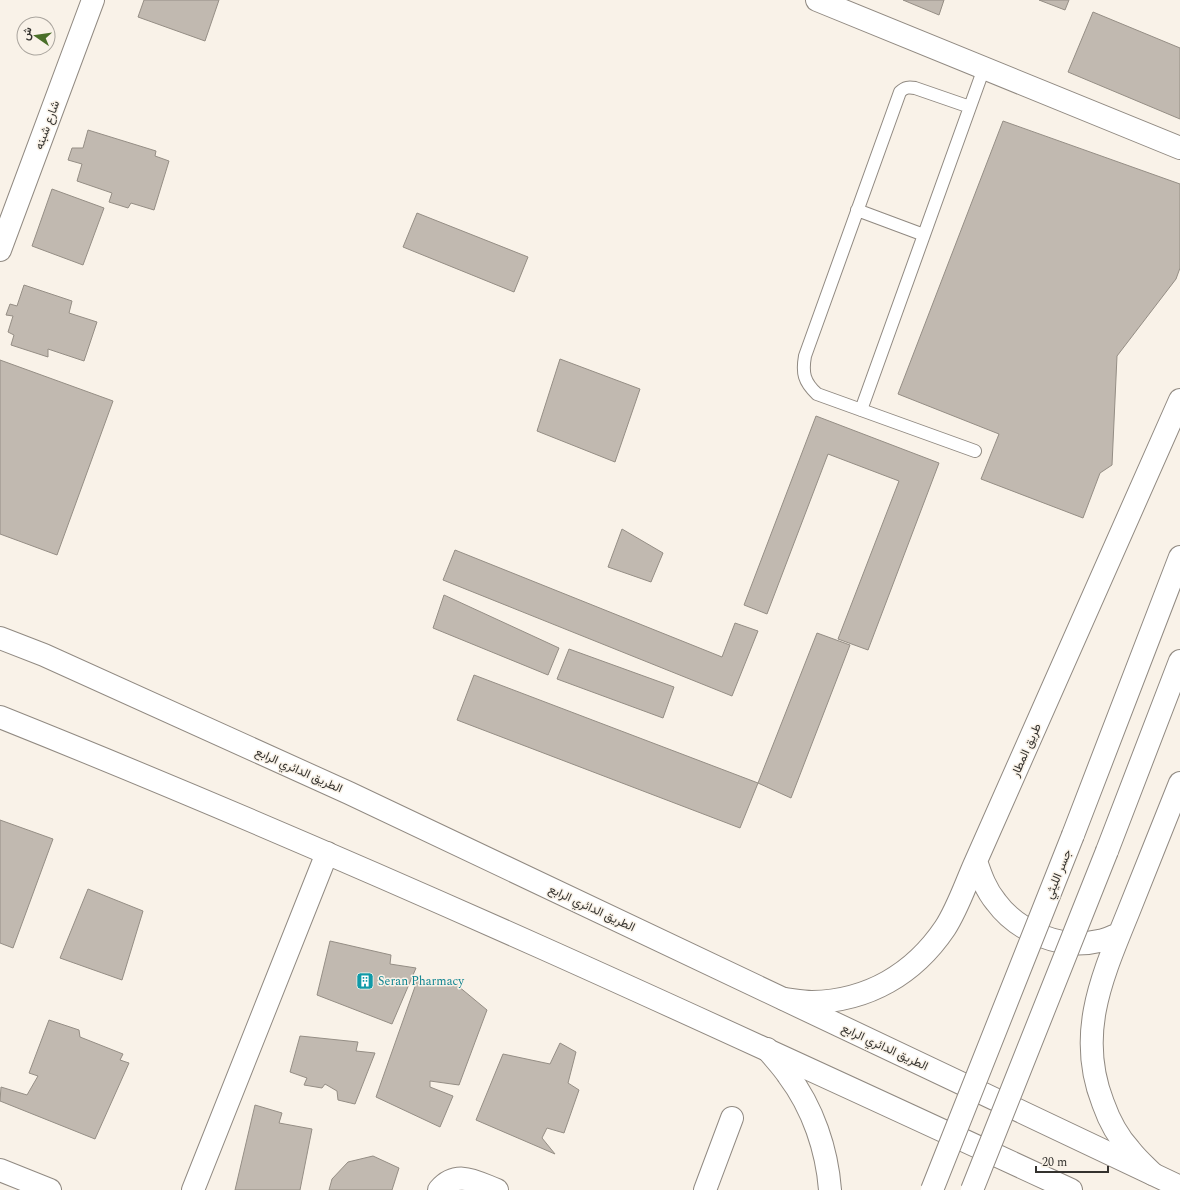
<svg xmlns="http://www.w3.org/2000/svg" width="1180" height="1190" font-family="Spectral,Vazirmatn,serif">
<rect width="100%" height="100%" fill="#f9f2e8"/>
<path fill="#c1b9b0" stroke="#958e85" d="M144,0H219L205,41L138,17Z
M903,0H944L939,15Z
M1039,0H1069L1065,10Z
M1093,12L1180,48V119L1068,72Z
M1003,121L1180,184V268L1176,279L1117,356L1112,465L1100,473L1083,518L981,479L999,434L898,394Z
M88,130L156,151L155,156L169,161L154,210L131,203L128,208L109,202L112,193L77,181L82,164L68,160L72,148H83Z
M52,189L104,208L83,265L32,246Z
M417,213L528,257L514,292L403,247Z
M24,285L72,301L69,313L97,322L84,361L48,349V357L11,345L14,335L8,332L13,316L6,315L10,304L17,306Z
M560,359L640,389L615,462L537,431Z
M0,360L113,401L57,555L0,534Z
M816,416L939,463L868,650L838,639L899,481L828,454L767,614L744,605Z
M622,529L663,553L651,582L608,567Z
M455,550L722,657L735,623L758,631L732,696L443,580Z
M444,595L559,648L548,675L433,628Z
M817,633L850,645L791,798L758,783Z
M569,649L674,687L663,718L557,679Z
M474,675L758,783L740,828L457,720Z
M0,820L53,839L13,948L0,943Z
M88,889L143,911L122,980L60,958Z
M330,941L391,955L390,964L416,968L392,1024L317,995Z
M417,981H452L487,1010L459,1085L430,1081V1087L453,1096L440,1127L376,1097Z
M49,1020L79,1030L80,1037L123,1054L120,1060L129,1063L95,1139L0,1101L1,1087L27,1095L38,1076L29,1073Z
M300,1036L358,1042L356,1051L375,1053L355,1104L338,1100L337,1091L325,1084L322,1088L304,1085L307,1078L290,1072Z
M560,1043L576,1052L568,1083L579,1090L564,1133L547,1128L542,1138L555,1154L476,1120L503,1054L550,1064Z
M255,1105L282,1113L279,1123L312,1129L300,1190H235Z
M373,1156L399,1168L392,1190H329L332,1179L348,1162Z"/>
<g fill="none" stroke-linecap="round" stroke-linejoin="round">
<defs>
<path id="service" d="M970,107L915,88C909,87 905,87 900,92L805,356C802,373 804,382 817,394L975,451
M857,210L924,235
M861,410L984,68"/>
<path id="minor" d="M817,0L1180,148
M0,250L93,0
M0,1170L50,1190
M193,1190L327,853
M439,1190C457,1169 476,1182 497,1190
M705,1190L732,1118"/>
<path id="primary" d="M0,638L44,655L349,793L1180,1187
M0,717C363,862 717,1026 1071,1190"/>
<path id="trunk" d="M1073,835L1180,557
M1107,851L1180,661
M976,861C981,876 986,890 996,902C1018,932 1062,950 1099,941C1106,940 1113,936 1119,934
M784,999C793,1000 803,1002 812,1002C868,1001 914,974 945,928C958,908 966,883 976,861L1180,400
M767,1049C774,1058 782,1066 788,1075C813,1108 827,1150 830,1190
M1153,1174C1145,1166 1137,1159 1130,1150C1118,1137 1109,1120 1103,1103C1076,1034 1102,977 1128,913C1145,870 1163,826 1180,783"/>
</defs>
<use href="#service" stroke="#918a82" stroke-width="14"/>
<use href="#minor" stroke="#918a82" stroke-width="24"/>
<use href="#primary" stroke="#918a82" stroke-width="24"/>
<use href="#trunk" stroke="#918a82" stroke-width="24"/>
<use href="#service" stroke="#fff" stroke-width="12"/>
<use href="#minor" stroke="#fff" stroke-width="22"/>
<use href="#primary" stroke="#fff" stroke-width="22"/>
<use href="#trunk" stroke="#fff" stroke-width="22"/>
<defs>
<path id="trunk-bridge" d="M932,1190L1073,835
M972,1190L1107,851"/>
</defs>
<use href="#trunk-bridge" stroke="#918a82" stroke-width="24" stroke-linecap="butt"/>
<use href="#trunk-bridge" stroke="#fff" stroke-width="22"/>
</g>
<defs>
<symbol id="building-square" viewBox="-11 -11 22 22"><rect x="-9" y="-9" width="18" height="18" rx="4" fill="#0f9aa8" stroke="#f9f2e8"/><path d="M-4-6H4V6H1V3H-1V6H-4ZM-2.5-4.3h1.7v1.8h-1.7ZM.8-4.3h1.7v1.8H.8ZM-2.5-1h1.7V.8h-1.7ZM.8-1h1.7V.8H.8Z" fill="#fff"/></symbol>
</defs>
<g fill-rule="evenodd">
<use href="#building-square" x="355" y="971" width="20" height="20"/>
</g>
<g text-anchor="middle" stroke-width="3" stroke-linejoin="round" paint-order="stroke">
<g font-size="12" fill="#34322e" stroke="#f9f2e8">
<text transform="translate(47 125) rotate(-70)" y="4">شارع شبنه</text>
<text transform="translate(1026 750) rotate(-66)" y="4">طريق المطار</text>
<text transform="translate(299 770) rotate(24)" y="4">الطريق الدائري الرابع</text>
<text transform="translate(1058 874) rotate(-68)" y="4">جسر الليثي</text>
<text transform="translate(592 908) rotate(25)" y="4">الطريق الدائري الرابع</text>
<text transform="translate(885 1047) rotate(25)" y="4">الطريق الدائري الرابع</text>
</g>
<g font-size="12" fill="#0d838f" stroke="#f9f2e8" text-anchor="start">
<text x="378" y="985">Seran Pharmacy</text>
</g>
</g>
<g transform="translate(36 36) rotate(283)"><circle r="19" fill="#f9f2e8" stroke="#aaa59e"/>
<path d="M0-3L7 15L0 10L-7 15Z" fill="#4a6f29"/>
<text y="-6" font-size="11" font-weight="bold" text-anchor="middle" fill="#34322e">ش</text>
</g>
<path d="M1036 1166v6h72v-6" fill="none" stroke="#34322e" stroke-width="2"/>
<text x="1042" y="1166" font-size="12" fill="#34322e" stroke="#f9f2e8" stroke-width="3" paint-order="stroke">20 m</text>
</svg>
